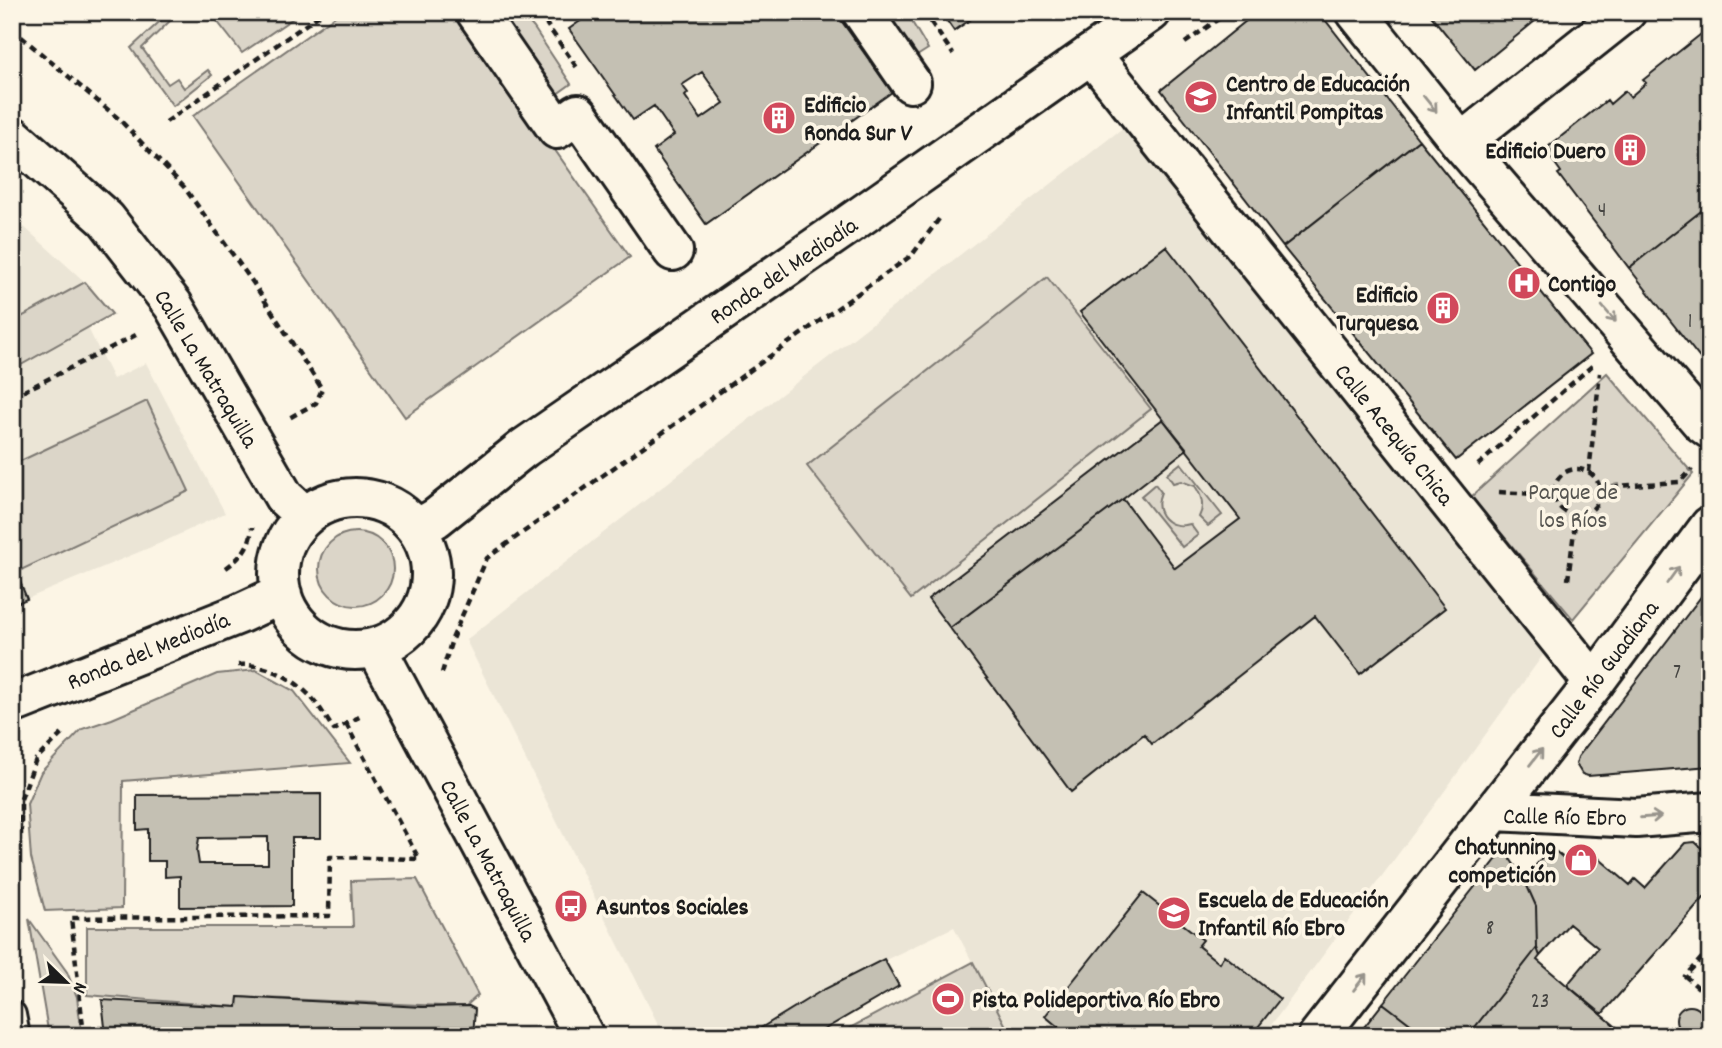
<svg xmlns="http://www.w3.org/2000/svg" width="1722" height="1048" font-family="Dekko,sans-serif">
<rect width="100%" height="100%" fill="#fcf5e5"/>
<filter id="ink" filterUnits="userSpaceOnUse"><feTurbulence type="fractalNoise" baseFrequency=".0143" numOctaves="2"/><feDisplacementMap in="SourceGraphic" scale="14" xChannelSelector="R" yChannelSelector="G"/><feConvolveMatrix kernelMatrix="1 2 1 2 8 2 1 2 1" color-interpolation-filters="sRGB"/></filter>
<g filter="url(#ink)">
<path fill="#ebe5d6" d="M1124,127L1543,655L1428,814L1263,1036H1011L954,927L821,991L748,1036H664L466,640Z
M12,216L85,282L112,314L88,328L113,379L146,363L225,513L163,542L12,605Z"/>
<path fill="#dbd5c8" stroke="#7c7872" stroke-width="2" d="M170,12L175,16L142,48L168,84L177,78L184,88L208,70L212,75L173,106L131,48Z
M210,12H302L242,53Z
M341,12H458L630,257L405,417L193,116Z
M520,12L534,28L571,84L557,94L519,41L504,13Z
M885,12H906L928,49L917,56Z
M1047,277L1151,409L911,599L807,466Z
M85,282L112,314L12,370V322Z
M1607,373L1693,474L1573,619L1471,497Z
M147,401L189,491L21,570L12,551V465Z
M1181,463L1222,515L1208,526L1199,517C1205,506 1202,496 1195,486L1181,481L1173,483L1167,474Z
M1155,484L1161,492C1152,514 1169,530 1190,524L1198,535L1182,547L1141,496Z
M319 569a37 37 0 1 1 74 0a37 37 0 1 1-74 0Z
M256,670L294,691L350,763L123,781L122,908L45,911L31,858L27,804L41,772L82,729L112,719L217,674Z
M417,879L478,995L465,1007L238,997L237,1007L87,995V927H353L351,881Z
M29,919L67,972L77,997L82,1036H49Z
M973,962L1011,1036H835Z"/>
<path fill="#c4c0b3" stroke="#1c1c1c" stroke-width="2" fill-rule="evenodd" d="M593,12H835L892,92L706,224L654,150L674,135L654,106L633,120L569,29ZM702,72L724,103L701,119L685,96L688,93L682,85Z
M941,12H981L954,31Z
M1257,12H1319L1419,140L1283,247L1161,90Z
M1428,12H1546L1475,70Z
M1710,27V204L1629,268L1558,174L1561,172L1549,155L1552,153L1548,147L1607,100L1610,104L1625,91L1630,97L1646,83L1643,80Z
M1419,140L1591,354L1456,460L1283,247Z
M1710,204V371L1629,268Z
M1166,246L1445,608L1360,674L1315,616L1152,744L1144,734L1071,792L950,628L1123,499L1175,568L1240,519L1080,312Z
M1163,419L1187,449L1123,499L950,628L928,599Z
M16,572L27,599L12,605V574Z
M1710,585V766L1588,776L1582,774L1576,764L1578,757Z
M321,794V838H292V906L180,907V876L165,877V861H148V829L137,830V795ZM268,837V864H199L197,851L199,838Z
M1695,842L1710,856V891L1602,1014L1567,985L1598,948L1569,924L1540,956L1537,948L1536,906L1524,879L1549,850H1554L1566,860L1575,849H1588L1630,885L1635,879L1645,888L1685,843Z
M1504,850L1524,879L1536,906L1537,948L1468,1036H1426L1383,1003Z
M1143,893L1203,940L1198,946L1219,963L1224,955L1280,999L1251,1036H1069L1045,1016Z
M1537,948L1540,956L1537,960L1627,1036H1468Z
M884,959L899,986L813,1036H759L756,1031L821,991Z
M238,997L422,1007L469,1006L475,1009L473,1036H106L102,1000L237,1007Z
M1383,1003L1426,1036H1357Z
M1676 1020a14 14 0 1 1 28 0a14 14 0 1 1-28 0Z"/>
<g fill="none" stroke-linecap="round" stroke-linejoin="round">
<defs>
<path id="service" d="M12,1015L16,1036"/>
<path id="pedestrian" d="M476,12L557,129L578,114L673,251
M862,12L911,83
M1091,54L1594,683
M1461,143L1626,12"/>
<path id="minor" d="M1356,12L1461,143L1702,423L1710,429
M1494,811L1594,683L1710,526
M1318,1036L1494,811L1636,818L1710,812"/>
<path id="tertiary" d="M12,136L106,219L173,305L284,497L305,516
M279 574a76 76 0 1 1 152 0a76 76 0 1 1-152 0Z
M417,529L436,518L524,448L848,225L1151,12
M376,647L584,1036
M12,704L239,614L282,594"/>
</defs>
<use href="#service" stroke="#1c1c1c" stroke-width="32"/>
<use href="#pedestrian" stroke="#1c1c1c" stroke-width="44"/>
<use href="#minor" stroke="#1c1c1c" stroke-width="44"/>
<use href="#tertiary" stroke="#1c1c1c" stroke-width="44"/>
<path stroke="#1c1c1c" stroke-width="4.5" stroke-dasharray="7 5" stroke-linecap="butt" d="M538,12L578,69
M924,12L953,54
M12,29L119,119L184,187L254,284L322,389L316,403L289,418
M1185,43L1228,12
M166,122L324,12
M12,397L140,333
M1478,465L1593,365
M1554 492a23 23 0 1 1 46 0a23 23 0 1 1-46 0Z
M1589,472L1600,373
M1600,487L1680,482L1692,469
M1499,492L1554,495
M226,568C240,558 251,546 252,527
M1568,580L1576,515
M238,665C263,663 290,676 308,694C318,703 326,718 334,730L363,715
M442,673L452,639L487,558L912,255L939,219
M21,835V799L36,759L62,734
M1710,949L1685,976L1710,998
M84,1036L71,918L329,916L330,857L419,859L346,724
M515,1036L513,1032L529,1030"/>
<use href="#service" stroke="#fcf5e5" stroke-width="26"/>
<use href="#pedestrian" stroke="#fcf5e5" stroke-width="38"/>
<use href="#minor" stroke="#fcf5e5" stroke-width="38"/>
<use href="#tertiary" stroke="#fcf5e5" stroke-width="38"/>
</g>
<defs><path id="oneway-shaft" d="M-6 0H5M1.5-3L5.5 0L1.5 3" fill="none" stroke-width="1.6" stroke-linecap="round" stroke-linejoin="round" transform="scale(1.75)"/></defs>
<g stroke="#97938b">
<use href="#oneway-shaft" transform="translate(1430 104) rotate(51)"/>
<use href="#oneway-shaft" transform="translate(1609 314) rotate(49)"/>
<use href="#oneway-shaft" transform="translate(1673 575) rotate(-54)"/>
<use href="#oneway-shaft" transform="translate(1536 757) rotate(-52)"/>
<use href="#oneway-shaft" transform="translate(1651 817) rotate(-4)"/>
<use href="#oneway-shaft" transform="translate(1360 982) rotate(-52)"/>
</g>
</g>
<defs>
<symbol id="school-disc" viewBox="-11 -11 22 22"><circle r="9.5" fill="#d1495b" stroke="#fcf5e5"/><path d="M0-5L7-2L0 1L-7-2ZM-4 1L0 2.5L4 1V4Q0 6-4 4Z" fill="#fff"/></symbol>
<symbol id="building-disc" viewBox="-11 -11 22 22"><circle r="9.5" fill="#d1495b" stroke="#fcf5e5"/><path d="M-4-6H4V6H1V3H-1V6H-4ZM-2.5-4.3h1.7v1.8h-1.7ZM.8-4.3h1.7v1.8H.8ZM-2.5-1h1.7V.8h-1.7ZM.8-1h1.7V.8H.8Z" fill="#fff"/></symbol>
<symbol id="hospital-disc" viewBox="-11 -11 22 22"><circle r="9.5" fill="#d1495b" stroke="#fcf5e5"/><path d="M-5-5h3v3.5h4V-5h3V5h-3V1.5h-4V5h-3Z" fill="#fff"/></symbol>
<symbol id="shop-disc" viewBox="-11 -11 22 22"><circle r="9.5" fill="#d1495b" stroke="#fcf5e5"/><path d="M-5-2.5h2.3a2.7 3.5 0 0 1 5.4 0H5L5.5 6h-11ZM-1.5-2.5h3a1.5 2.3 0 0 0-3 0Z" fill="#fff"/></symbol>
<symbol id="bus-disc" viewBox="-11 -11 22 22"><circle r="9.5" fill="#d1495b" stroke="#fcf5e5"/><path d="M-5-6H5V4H4V6H2V4H-2V6H-4V4H-5ZM-3.5-4V0h7V-4ZM-3.5 1.2v1.5H-2V1.2ZM2 1.2v1.5H3.5V1.2Z" fill="#fff"/></symbol>
<symbol id="stadium-disc" viewBox="-11 -11 22 22"><circle r="9.5" fill="#d1495b" stroke="#fcf5e5"/><path d="M0-5a6.5 5 0 1 0 0 10a6.5 5 0 1 0 0-10ZM-3.5-1.8h7v3.6h-7Z" fill="#fff"/></symbol>
</defs>
<g fill-rule="evenodd">
<use href="#school-disc" x="1182" y="78" width="38" height="38"/>
<use href="#building-disc" x="760" y="99" width="38" height="38"/>
<use href="#building-disc" x="1611" y="131" width="38" height="38"/>
<use href="#hospital-disc" x="1505" y="264" width="38" height="38"/>
<use href="#building-disc" x="1424" y="289" width="38" height="38"/>
<use href="#shop-disc" x="1562" y="841" width="38" height="38"/>
<use href="#bus-disc" x="552" y="887" width="38" height="38"/>
<use href="#school-disc" x="1155" y="894" width="38" height="38"/>
<use href="#stadium-disc" x="929" y="980" width="38" height="38"/>
</g>
<g text-anchor="middle" stroke-width="7" stroke-linejoin="round" paint-order="stroke">
<g font-size="21" fill="#464542">
<text x="1602" y="216">4</text>
<text x="1690" y="327">1</text>
<text x="1677" y="678">7</text>
<text x="1490" y="934">8</text>
<text x="1540" y="1007">23</text>
</g>
<g font-size="24" font-weight="bold" fill="#1c1c1c" stroke="#fcf5e5" text-anchor="start">
<text x="1226" y="91">Centro de Educación<tspan x="1226" dy="28">Infantil Pompitas</tspan></text>
<text x="804" y="112">Edificio<tspan x="804" dy="28">Ronda Sur V</tspan></text>
<text x="1606" y="158" text-anchor="end">Edificio Duero</text>
<text x="1548" y="291">Contigo</text>
<text x="1418" y="302" text-anchor="end">Edificio<tspan x="1418" dy="28">Turquesa</tspan></text>
<text x="1556" y="854" text-anchor="end">Chatunning<tspan x="1556" dy="28">competición</tspan></text>
<text x="1198" y="907">Escuela de Educación<tspan x="1198" dy="28">Infantil Río Ebro</tspan></text>
<text x="596" y="914">Asuntos Sociales</text>
<text x="972" y="1007">Pista Polideportiva Río Ebro</text>
</g>
<g font-size="24" fill="#1c1c1c" stroke="#fcf5e5">
<text transform="translate(783 270) rotate(-34)" y="8">Ronda del Mediodía</text>
<text transform="translate(207 368) rotate(59)" y="8">Calle La Matraquilla</text>
<text transform="translate(1395 434) rotate(51)" y="8">Calle Acequía Chica</text>
<text transform="translate(148 650) rotate(-22)" y="8">Ronda del Mediodía</text>
<text transform="translate(1603 669) rotate(-53)" y="8">Calle Río Guadiana</text>
<text transform="translate(1565 816) rotate(1)" y="8">Calle Río Ebro</text>
<text transform="translate(489 860) rotate(62)" y="8">Calle La Matraquilla</text>
</g>
<g font-size="24" fill="#555450" stroke="#fcf5e5">
<text x="1573" y="499">Parque de<tspan x="1573" dy="28">los Ríos</tspan></text>
</g>
</g>
<rect width="1722" height="1048" fill="none" stroke="#fcf5e5" stroke-width="42"/>
<rect x="21" y="21" width="1680" height="1006" fill="none" stroke="#1c1c1c" stroke-width="2.5" filter="url(#ink)"/>
<g transform="translate(66 982) rotate(113)" stroke="#fcf5e5" stroke-width="5" paint-order="stroke">
<path d="M0-5L12 26L0 18L-12 26Z" fill="#1c1c1c"/>
<text y="-10" font-size="19" font-weight="bold" text-anchor="middle" fill="#1c1c1c">N</text>
</g>
</svg>
